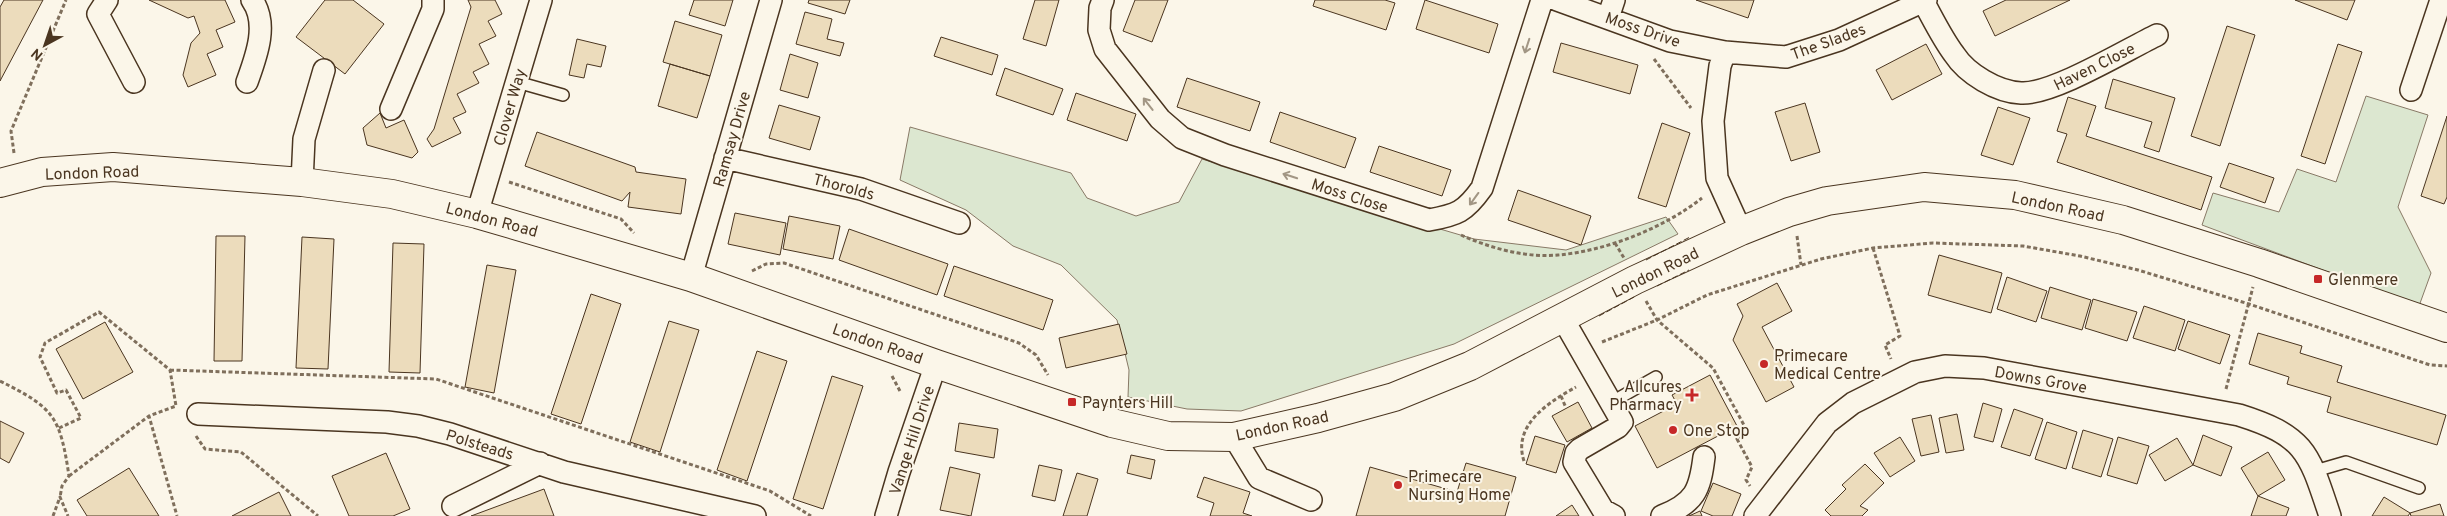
<svg xmlns="http://www.w3.org/2000/svg" width="2447" height="516" font-family="Overpass,sans-serif">
<rect width="100%" height="100%" fill="#fbf6e9"/>
<path fill="#dce7d0" stroke="#887966" d="M2366,96L2428,115L2398,207L2431,273L2419,306L2202,225L2213,193L2279,212L2297,169L2336,182Z
M910,127L1071,173L1087,198L1136,216L1179,202L1202,159L1474,239L1566,250L1666,217L1678,234L1454,344L1241,411L1187,409L1128,397L1129,370L1117,320L1061,265L1013,246L966,210L900,180Z"/>
<path fill="#ecdcbc" stroke="#4a3520" d="M4,0H43L0,81V7Z
M149,0H225L235,22L216,30L223,47L207,54L216,75L188,87L183,75L191,43L200,33L194,16L188,18Z
M325,0H353L384,24L345,74L296,37Z
M468,0H495L502,14L488,21L496,36L479,44L489,64L473,72L479,83L457,94L466,112L453,118L461,133L432,147L427,139L434,129L471,7Z
M694,0H733L725,26L689,15Z
M809,0H850L845,14L808,3Z
M1035,0H1059L1046,46L1023,39Z
M1135,0H1168L1152,42L1123,31Z
M1315,0H1385L1395,3L1386,30L1313,6Z
M1425,0L1498,24L1489,53L1416,29Z
M1696,0H1754L1748,18Z
M2006,0H2070L1995,36L1983,11Z
M2295,0H2355L2347,20Z
M805,12L832,19L827,39L844,43L840,56L796,44Z
M675,21L722,35L710,76L663,62Z
M2227,26L2255,35L2220,146L2191,136Z
M941,37L998,55L992,75L934,56Z
M577,39L606,46L601,67L587,64L584,78L569,75Z
M1561,43L1638,65L1630,94L1553,72Z
M1926,44L1942,74L1892,100L1876,70Z
M2338,44L2362,52L2325,164L2301,156Z
M790,54L818,63L808,98L780,90Z
M670,64L710,76L697,118L658,106Z
M1005,68L1063,89L1053,115L996,95Z
M1187,78L1260,102L1250,131L1177,107Z
M2113,79L2175,98L2159,152L2144,147L2152,122L2105,108Z
M1076,93L1136,114L1127,141L1067,120Z
M2068,97L2096,106L2086,136L2212,177L2201,210L2057,162L2067,134L2057,131Z
M1805,103L1820,152L1791,161L1775,112Z
M779,105L820,117L810,150L769,138Z
M1998,107L2030,118L2013,165L1981,155Z
M1280,112L1356,138L1345,168L1270,142Z
M380,113L386,128L404,120L418,152L412,158L367,145L363,128Z
M2447,116V197L2444,204L2421,196Z
M1662,123L1690,133L1666,207L1638,198Z
M537,132L635,167L636,172L686,179L681,214L628,207L630,192L622,201L525,166Z
M1379,146L1451,170L1442,196L1370,172Z
M2229,163L2274,178L2265,203L2220,187Z
M1518,190L1591,216L1581,245L1508,220Z
M735,213L786,223L780,255L728,244Z
M789,216L840,226L833,259L783,249Z
M849,229L948,264L937,295L839,260Z
M216,236H245L242,361H214Z
M302,237L334,239L328,369L296,368Z
M393,243L424,244L420,373L389,372Z
M1939,255L2002,273L1991,313L1928,295Z
M487,265L516,270L494,393L465,387Z
M954,266L1053,300L1043,330L944,296Z
M2007,277L2047,291L2036,322L1997,309Z
M1777,283L1792,311L1762,327L1794,387L1766,402L1733,340L1743,316L1737,304Z
M2050,287L2091,300L2082,330L2041,318Z
M591,294L621,304L581,424L551,414Z
M2093,299L2137,312L2127,341L2085,328Z
M2144,306L2185,320L2175,351L2133,338Z
M669,321L699,330L660,452L630,442Z
M2188,321L2230,335L2220,364L2178,349Z
M105,322L133,372L83,399L56,349Z
M1119,324L1127,354L1066,368L1059,338Z
M2258,333L2302,346L2300,353L2342,366L2337,382L2446,415L2437,445L2327,412L2331,397L2287,384L2289,377L2249,364Z
M757,351L787,361L747,481L717,470Z
M1710,375L1737,426L1657,468L1635,426L1677,404L1672,395Z
M832,376L863,386L823,509L793,499Z
M1578,402L1592,428L1567,442L1552,416Z
M1983,403L2002,409L1993,442L1974,437Z
M2014,409L2043,419L2030,456L2001,447Z
M1957,414L1964,450L1946,453L1939,418Z
M1931,415L1939,452L1921,456L1912,419Z
M0,421L24,433L9,463L0,458Z
M2047,422L2077,432L2066,469L2035,459Z
M959,423L998,429L994,458L955,451Z
M2083,430L2113,439L2101,477L2072,468Z
M2203,435L2232,447L2221,476L2193,465Z
M1535,436L1565,445L1556,473L1526,464Z
M1900,437L1915,461L1890,477L1874,453Z
M2118,437L2149,446L2137,484L2107,475Z
M2177,438L2193,465L2165,481L2149,455Z
M2268,452L2285,480L2258,496L2241,468Z
M386,453L410,509L393,516H349L332,476Z
M1131,455L1155,460L1151,479L1127,473Z
M1466,463L1516,477L1505,516H1356L1370,467L1457,492Z
M1865,464L1884,483L1860,506L1868,510L1862,516H1831L1825,510L1846,489L1842,485Z
M1039,465L1062,470L1055,501L1032,496Z
M950,467L980,474L971,516L940,510Z
M129,468L159,516H87L77,500Z
M1077,473L1098,479L1087,516H1063Z
M1204,477L1250,492L1243,513L1252,516H1210L1214,503L1197,497Z
M1713,483L1741,494L1732,516H1713L1701,511Z
M544,489L554,516H471Z
M279,492L291,516H232Z
M2258,496L2289,508L2286,516H2251Z
M2384,497L2410,513L2408,516H2372Z
M2440,504L2444,516H2411L2410,513Z
M1572,505L1579,516H1556Z
M1700,511L1702,516H1689Z"/>
<g fill="none" stroke-linecap="round" stroke-linejoin="round">
<defs>
<path id="service" d="M517,82L563,95
M1612,402L1656,377
M2315,471L2346,462L2419,488"/>
<path id="minor" d="M107,0L98,14L134,82
M1103,0L1100,8L1099,30L1105,49L1160,119L1182,138L1225,155L1429,220C1457,215 1465,212 1482,188L1542,0
M1557,0L1670,41L1725,52L1720,66L1713,121L1717,178L1741,231
M1923,1C1933,19 1942,38 1954,54C1967,74 1997,92 2021,93C2052,95 2126,50 2157,35
M1608,18L1614,0
M1725,52L1786,57L1839,40L1926,0
M247,82C256,57 269,24 252,0
M2411,90L2441,0
M391,109L433,9V0
M725,158L861,189L959,223
M302,182L304,139L324,70
M477,214L541,0
M691,277L771,0
M1563,319L1622,422L1618,427L1580,449L1576,453L1574,462L1603,510L1614,516
M198,414L387,422L418,426L450,434L564,472L755,516
M1234,437L1259,478L1311,500
M453,506L540,463
M886,516L899,472L936,364
M1662,516C1695,503 1700,490 1704,457
M1755,516L1827,423L1853,403L1915,372L1945,366L1984,368L2239,415C2306,436 2309,453 2330,516"/>
<path id="secondary" d="M0,183L42,172L113,167L302,182L392,194L477,214L691,277L936,364L1112,423L1168,436L1234,437L1318,418L1394,397L1470,366L1635,280L1741,231L1789,212L1827,201L1924,187L2015,195L2123,220L2259,263L2447,328"/>
</defs>
<use href="#service" stroke="#4a3520" stroke-width="14"/>
<use href="#minor" stroke="#4a3520" stroke-width="24"/>
<use href="#secondary" stroke="#4a3520" stroke-width="30"/>
<path stroke="#7f6f5c" stroke-width="3" stroke-dasharray="4 2.5" stroke-linecap="butt" d="M1654,59L1691,108
M14,153L11,131L66,0
M509,182L621,219L634,233
M1461,235C1490,248 1525,258 1558,255C1606,251 1664,228 1702,198
M1797,236L1801,265
M1615,243L1624,258
M1873,248L1900,336L1885,345L1891,359
M752,271L766,264L784,263L1019,343L1036,355L1048,375
M1646,301L1657,320L1713,368L1745,427L1741,430L1744,436L1737,439L1752,467L1746,480L1750,486
M1602,342L1657,320L1707,295L1821,259L1873,248L1933,243L2023,246L2080,256L2138,270L2249,304L2430,365L2447,366
M170,370L436,379L770,491L811,516
M892,376L901,393
M0,381C54,408 60,416 69,476L62,486L60,497
M2226,389L2253,287
M1561,396L1566,408
M59,428L81,418L66,390L57,393L40,357L45,343L99,312L170,370L176,406L149,416L177,516
M196,436L205,449L241,452L318,516
M1524,461C1512,425 1549,402 1576,387
M69,476L149,416
M53,516L60,497L68,516"/>
<use href="#service" stroke="#fbf6e9" stroke-width="11"/>
<use href="#minor" stroke="#fbf6e9" stroke-width="21"/>
<use href="#secondary" stroke="#fbf6e9" stroke-width="28"/>
<path stroke="#4a3520" stroke-width="1" stroke-dasharray="6 2.5" stroke-linecap="butt" d="M1646,260L1690,237
M1657,286L1689,270
M1599,316L1636,296"/>
</g>
<defs><path id="oneway-shaft" d="M-6 0H5M1.5-3L5.5 0L1.5 3" fill="none" stroke-width="1.6" stroke-linecap="round" stroke-linejoin="round" transform="scale(1.25)"/></defs>
<g stroke="#a29684">
<use href="#oneway-shaft" transform="translate(1527 46) rotate(108)"/>
<use href="#oneway-shaft" transform="translate(1148 104) rotate(-128)"/>
<use href="#oneway-shaft" transform="translate(1290 176) rotate(-162)"/>
<use href="#oneway-shaft" transform="translate(1474 199) rotate(126)"/>
</g>
<g fill="#c62828" stroke="#fbf6e9" stroke-width="2">
<rect x="2313" y="274" width="10" height="10" rx="2.5"/>
<circle cx="1764" cy="364" r="5"/>
<path d="M1689.5 387.5h5v5h5v5h-5v5h-5v-5h-5v-5h5z"/>
<rect x="1067" y="397" width="10" height="10" rx="2.5"/>
<circle cx="1673" cy="430" r="5"/>
<circle cx="1398" cy="485" r="5"/>
</g>
<g text-anchor="middle" stroke-width="4" stroke-linejoin="round" paint-order="stroke">
<g font-size="16" fill="#4a3520" stroke="#fbf6e9">
<text transform="translate(1643 29) rotate(19)" y="6">Moss Drive</text>
<text transform="translate(1828 41) rotate(-20)" y="6">The Slades</text>
<text transform="translate(2094 66) rotate(-26)" y="6">Haven Close</text>
<text transform="translate(509 107) rotate(-74)" y="6">Clover Way</text>
<text transform="translate(731 139) rotate(-74)" y="6">Ramsay Drive</text>
<text transform="translate(92 172) rotate(-2)" y="6">London Road</text>
<text transform="translate(844 186) rotate(15)" y="6">Thorolds</text>
<text transform="translate(1350 195) rotate(18)" y="6">Moss Close</text>
<text transform="translate(2058 206) rotate(12)" y="6">London Road</text>
<text transform="translate(492 219) rotate(15)" y="6">London Road</text>
<text transform="translate(1655 272) rotate(-26)" y="6">London Road</text>
<text transform="translate(878 343) rotate(19)" y="6">London Road</text>
<text transform="translate(2041 379) rotate(10)" y="6">Downs Grove</text>
<text transform="translate(1282 425) rotate(-12)" y="6">London Road</text>
<text transform="translate(911 440) rotate(-72)" y="6">Vange Hill Drive</text>
<text transform="translate(480 444) rotate(17)" y="6">Polsteads</text>
</g>
<g font-size="16" fill="#4a3520" stroke="#fbf6e9" text-anchor="start">
<text x="2328" y="285">Glenmere</text>
<text x="1774" y="361">Primecare<tspan x="1774" dy="18">Medical Centre</tspan></text>
<text x="1682" y="392" text-anchor="end">Allcures<tspan x="1682" dy="18">Pharmacy</tspan></text>
<text x="1082" y="408">Paynters Hill</text>
<text x="1683" y="436">One Stop</text>
<text x="1408" y="482">Primecare<tspan x="1408" dy="18">Nursing Home</tspan></text>
</g>
</g>
<g transform="translate(45 45) rotate(220)" stroke="#fbf6e9" stroke-width="4" paint-order="stroke">
<path d="M0-4L9 19L0 12L-9 19Z" fill="#4a3520"/>
<text y="-8" font-size="14" font-weight="bold" text-anchor="middle" fill="#4a3520">N</text>
</g>
</svg>
